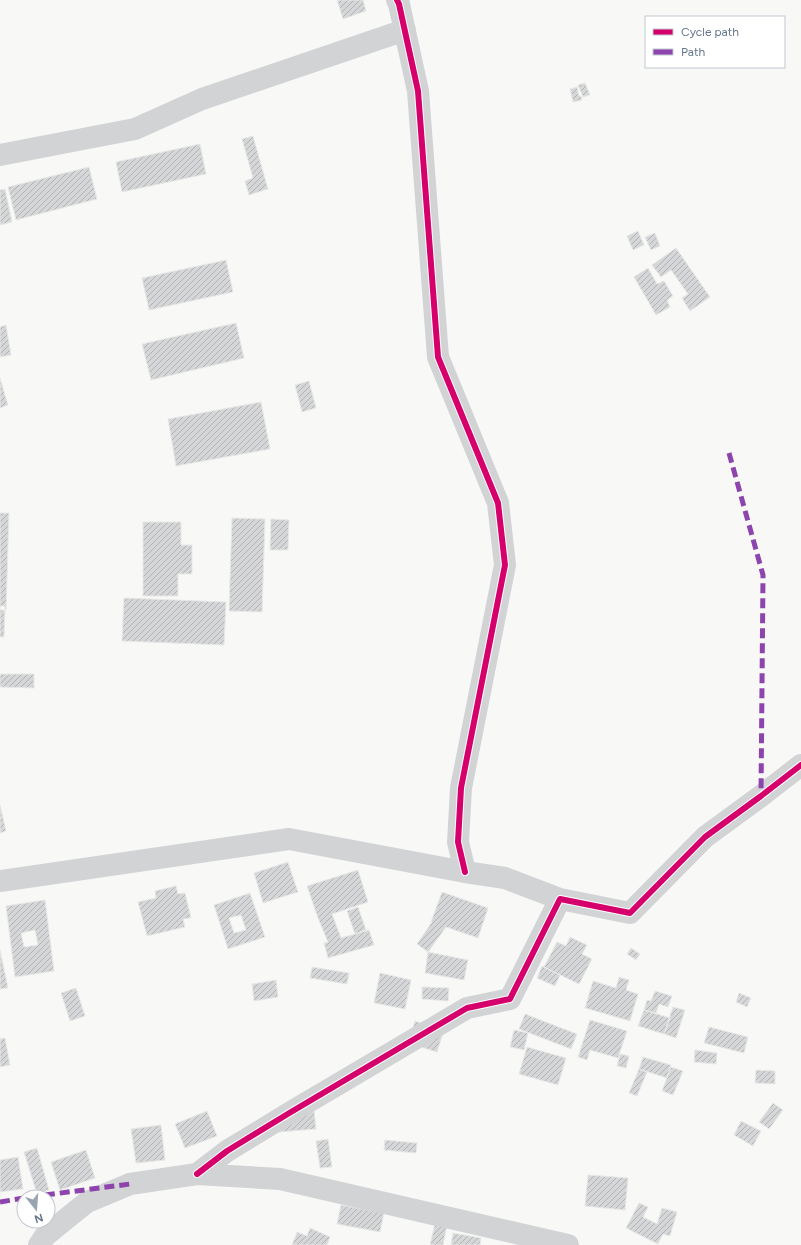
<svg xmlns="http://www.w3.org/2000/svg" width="801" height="1245" font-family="Figtree,sans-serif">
<defs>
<pattern id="building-hatch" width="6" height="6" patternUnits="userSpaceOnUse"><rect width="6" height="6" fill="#d5d6d7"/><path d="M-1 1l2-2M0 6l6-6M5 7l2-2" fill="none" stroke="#b0b2b4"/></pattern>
</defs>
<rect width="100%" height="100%" fill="#f8f8f7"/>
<path fill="url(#building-hatch)" stroke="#e8e8e7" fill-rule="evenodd" d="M337,0H363L366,11L343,19Z
M585,83L590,95L583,97L578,85Z
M577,87L579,96H581L582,100L573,102L570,89Z
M253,136L268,189L249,195L245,181L253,178L242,139Z
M200,144L206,174L122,192L116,162Z
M89,167L97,199L16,220L8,187Z
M5,189L12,222L0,225V190Z
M638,231L644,245L633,250L627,236Z
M655,233L660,246L651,250L645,237Z
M676,248L710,297L690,311L682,298L688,294L671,270L661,277L652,265Z
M226,260L233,292L149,310L142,278Z
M648,268L657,284L664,281L673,296L667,300L670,307L656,315L634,277Z
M236,323L244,358L151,380L142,344Z
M6,325L11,355L0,357V327Z
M0,378L8,405L0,408Z
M309,381L316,408L302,412L295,385Z
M261,402L270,449L176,466L168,419Z
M0,513H9L6,610H0Z
M232,518L265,519L262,612L229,611Z
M271,519L289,520L288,550H270Z
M143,522H181V545H192V574H178V596H143Z
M124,598L226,602L224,645L122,641Z
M0,606H5L4,637H0Z
M0,674H34V688L0,687Z
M0,805L6,831L0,833Z
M288,862L298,892L263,903L254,873Z
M358,870L368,902L332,914L341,938L369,930L374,945L328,958L324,943L328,942L318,918L307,886Z
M176,886L178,894L185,893L191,918L183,919L185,927L147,936L138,902L156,898L155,891Z
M442,892L488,908L478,938L446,927L428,952L417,944L432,922H431Z
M250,893L265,937L228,949L214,905Z
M45,900L54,971L15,977L6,906ZM35,930L38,945L24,947L21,933Z
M358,907L366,930L355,934L347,911Z
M241,915L246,930L234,933L229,918Z
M570,937L587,945L582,954L592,959L579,984L544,967L557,942L566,946Z
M631,948L640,954L636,960L627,954Z
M0,950L8,988L0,989Z
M428,952L468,960L464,980L425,973Z
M542,966L560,975L555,986L537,978Z
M312,967L349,973L347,984L310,978Z
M380,973L411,980L405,1009L374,1003Z
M619,977L629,980L626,990L638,994L630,1021L585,1008L593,981L616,988Z
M276,980L278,997L254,1001L252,984Z
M422,987L449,988L448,1001L422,999Z
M76,988L85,1016L70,1021L61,993Z
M655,991L672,996L668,1007L659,1004L656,1013L644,1010L647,1000L651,1001Z
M739,993L751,998L747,1007L736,1002Z
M673,1007L685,1010L676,1038L664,1034Z
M644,1010L670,1018L664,1034L638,1026Z
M525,1014L577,1034L571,1049L519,1029Z
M590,1020L627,1031L618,1058L590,1050L587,1060L578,1057Z
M415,1021L444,1030L437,1052L408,1043Z
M709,1027L748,1037L744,1053L704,1043Z
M514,1030L528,1033L524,1050L510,1047Z
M5,1038L10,1065L0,1067V1039Z
M527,1047L566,1058L558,1085L519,1074Z
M695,1050L717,1053L716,1064L694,1062Z
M620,1054L629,1056L626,1068L617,1066Z
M643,1057L671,1065L667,1078L639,1069Z
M671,1067L683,1071L673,1095L662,1091Z
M639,1069L647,1072L637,1096L629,1093Z
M756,1070L775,1071V1084L755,1083Z
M773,1103L783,1110L769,1129L759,1122Z
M314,1110L316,1129L279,1132L277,1113Z
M207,1111L217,1136L185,1148L175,1124Z
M741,1121L761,1131L753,1146L734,1135Z
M161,1125L165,1160L136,1163L131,1129Z
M328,1139L332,1167L320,1168L316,1141Z
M385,1140L417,1143L416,1153L384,1150Z
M37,1148L49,1190L37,1194L24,1152Z
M86,1150L95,1178L60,1190L51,1162Z
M18,1157L23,1189L0,1192V1160Z
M588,1175L628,1178L625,1210L585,1206Z
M639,1203L648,1207L643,1217L657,1224L662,1208L677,1212L670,1236L663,1234L658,1244L626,1228Z
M341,1205L384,1213L380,1232L337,1224Z
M435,1223L447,1225L443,1245H430Z
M310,1228L330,1237L327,1245H292L297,1232L307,1236Z
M453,1233L481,1238L480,1245H451Z"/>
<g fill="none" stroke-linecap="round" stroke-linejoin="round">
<path stroke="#d2d3d4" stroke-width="22" d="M397,0L399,4L418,91L438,357L498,503L505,565L461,788L458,842L465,872
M0,155L135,129L202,99L405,30
M0,881L289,839L465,872L505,878L560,899
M197,1174L227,1151L291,1112L467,1008L510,999L560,899L630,913L705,837L761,796L801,765
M39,1245L45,1236L87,1202L130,1184L197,1174L280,1179L568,1245"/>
<path stroke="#8e44ad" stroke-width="5" stroke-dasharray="10 5" stroke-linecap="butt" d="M729,453L763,575L761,796
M30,1197L130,1184
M0,1202L24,1198"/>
<defs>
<path id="cycleway" d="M397,0L399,4L418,91L438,357L498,503L505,565L461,788L458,842L465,872
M197,1174L227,1151L291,1112L467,1008L510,999L560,899L630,913L705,837L761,796L801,765"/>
</defs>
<use href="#cycleway" stroke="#fff" stroke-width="8"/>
<use href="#cycleway" stroke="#d6006c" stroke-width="6"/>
</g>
<rect x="645" y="16" width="140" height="52" fill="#ffffff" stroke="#c1c8d0"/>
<rect x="653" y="29" width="20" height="6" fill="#d6006c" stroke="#c1c8d0"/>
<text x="681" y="36" font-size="12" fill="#65768a">Cycle path</text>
<rect x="653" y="49" width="20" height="6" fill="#8e44ad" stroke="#c1c8d0"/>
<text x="681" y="56" font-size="12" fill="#65768a">Path</text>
<g transform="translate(36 1209) rotate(163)"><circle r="19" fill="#ffffff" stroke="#c1c8d0"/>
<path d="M0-3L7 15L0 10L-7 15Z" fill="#98a4b0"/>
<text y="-6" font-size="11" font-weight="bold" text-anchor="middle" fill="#65768a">N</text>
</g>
</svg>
